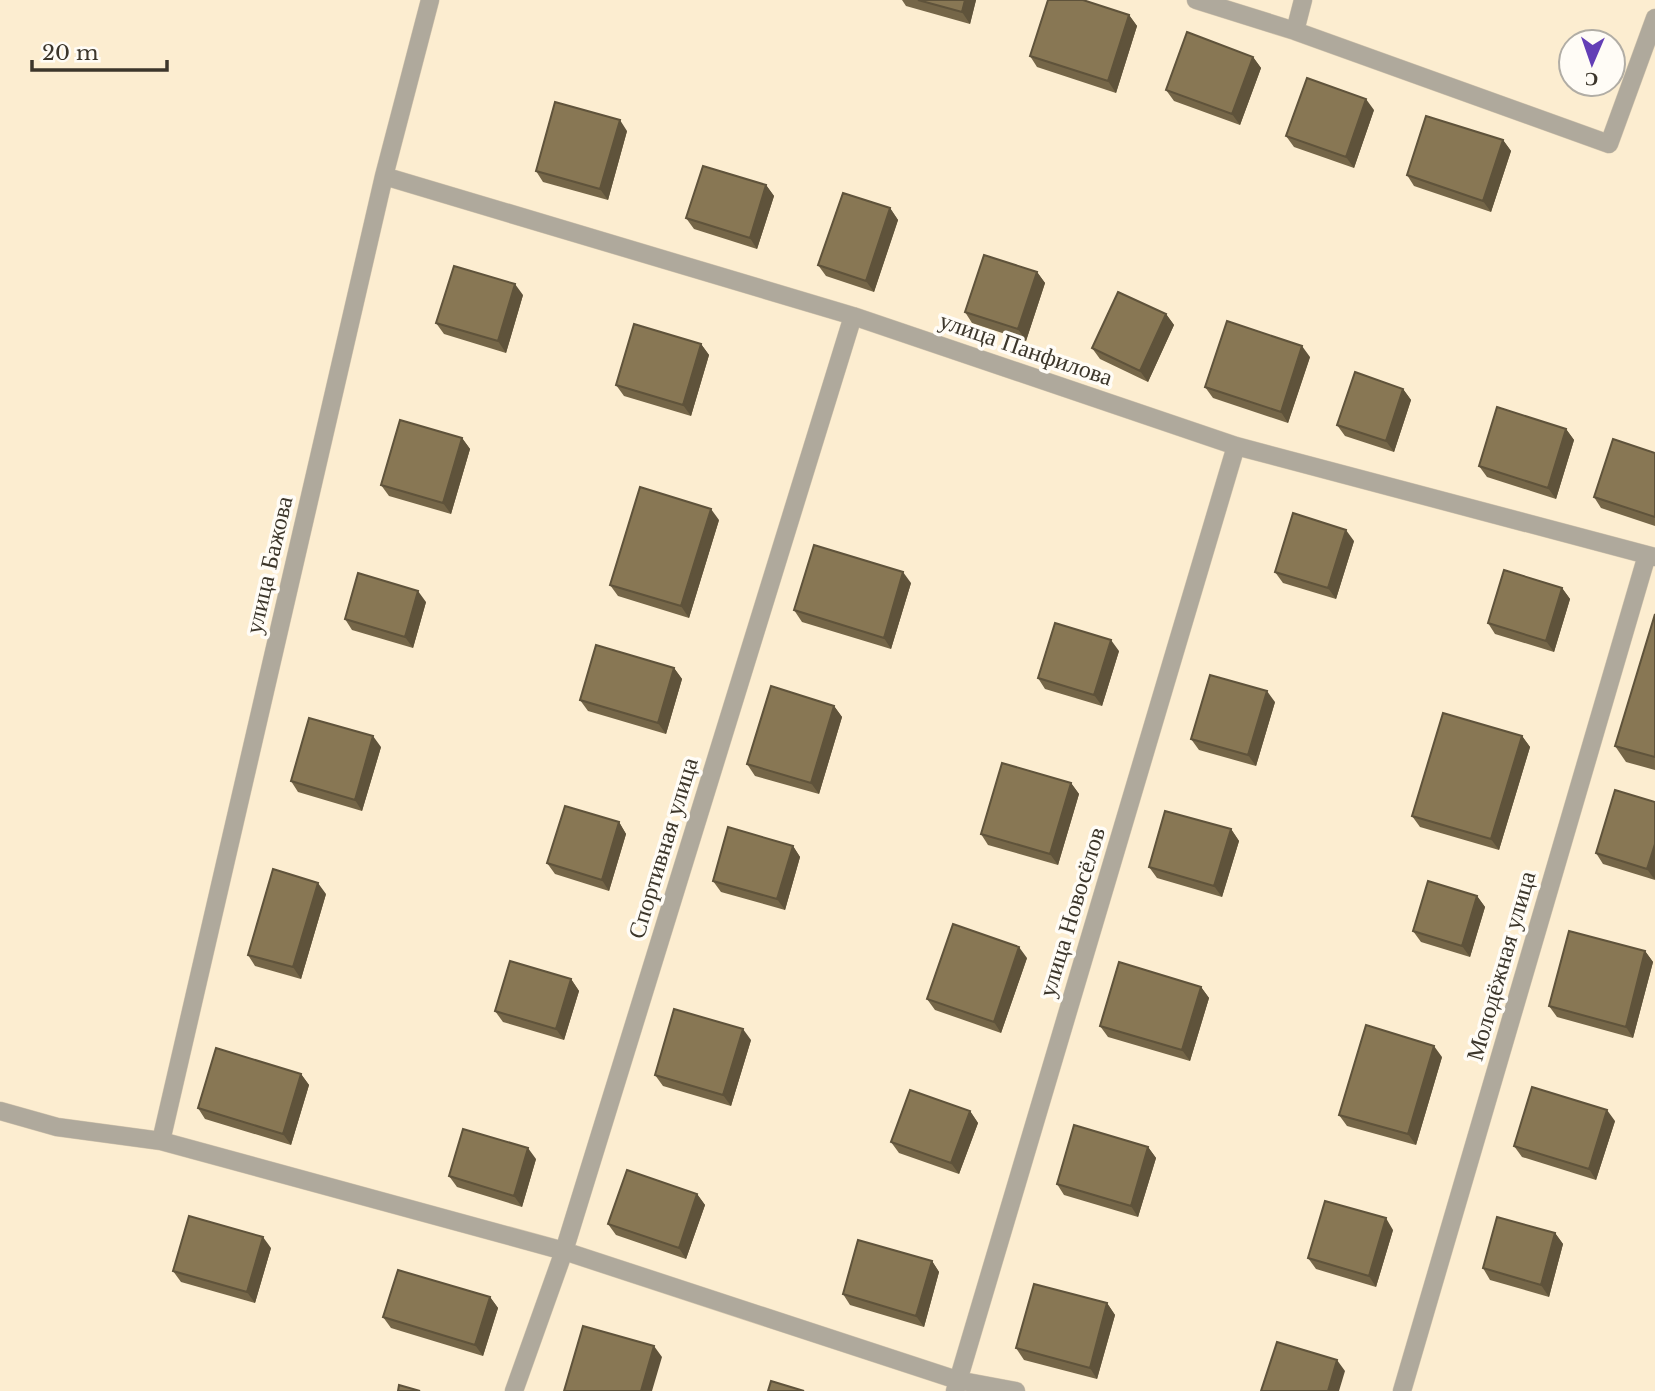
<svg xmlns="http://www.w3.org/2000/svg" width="1655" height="1391" font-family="'Libre Baskerville',serif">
<rect width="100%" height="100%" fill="#fcedd0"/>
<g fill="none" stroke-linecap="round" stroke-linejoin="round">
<defs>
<path id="minor" d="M1196,0L1295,31L1609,144L1655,18
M1295,31L1303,0
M384,176L853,316L1236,446L1655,557
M0,1111L57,1127L161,1141L564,1251L957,1380L1016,1391
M161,1141L384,176L430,0
M514,1391L564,1251L853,316
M955,1391L1236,446
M1402,1391L1647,555"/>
</defs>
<use href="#minor" stroke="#d6c8af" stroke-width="19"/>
<use href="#minor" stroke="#afa99c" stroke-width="18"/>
</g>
<path fill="#756648" d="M902,0H976L970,24L906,6Z
M1129,15L1137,26L1116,93L1037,67L1030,56Z
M1253,57L1261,68L1240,125L1174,101L1166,90Z
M1374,110L1354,168L1294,147L1286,136Z
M627,131L608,200L543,182L536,171Z
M1503,140L1511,151L1491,212L1414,186L1407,175Z
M766,185L774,196L757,249L694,229L686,218Z
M890,208L898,220L874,292L826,276L818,265Z
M1037,272L1045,283L1026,341L972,323L965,312Z
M523,295L506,353L444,334L436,323Z
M1166,314L1174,325L1148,382L1100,359L1092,348Z
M701,344L709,355L691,416L624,396L616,385Z
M1310,357L1288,423L1213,398L1205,387Z
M1403,389L1411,400L1394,452L1345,436L1337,425Z
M1566,429L1574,440L1556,499L1487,477L1479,466Z
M462,438L470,449L451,514L389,496L381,485Z
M1655,453V526L1601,508L1594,497Z
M719,520L689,618L618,596L610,585Z
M1354,541L1336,599L1283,583L1275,572Z
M911,583L891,649L802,622L794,610Z
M1562,588L1570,599L1554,652L1495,634L1488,623Z
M426,602L413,648L352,630L345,619Z
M1655,614V770L1626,762L1615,746Z
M1119,651L1102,706L1045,689L1038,678Z
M674,668L682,679L666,734L588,711L580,700Z
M1275,702L1256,766L1199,750L1191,739Z
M834,706L842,717L819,794L755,776L747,764Z
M1522,736L1530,747L1499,850L1420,827L1412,816Z
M381,747L362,811L298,792L291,781Z
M1071,783L1079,794L1058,865L988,845L981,834Z
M1615,790L1655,880L1603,864L1596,853Z
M619,822L626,834L609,891L555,874L547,863Z
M1231,829L1239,841L1222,897L1157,878L1149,867Z
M793,846L800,857L785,910L721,892L713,881Z
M326,894L301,979L255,966L248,955Z
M1477,896L1485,907L1470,957L1421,942L1413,931Z
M1645,951L1653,962L1633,1038L1557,1017L1549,1006Z
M1027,958L1001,1033L935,1010L927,999Z
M571,979L579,991L564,1040L503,1022L495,1011Z
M1201,987L1209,998L1190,1061L1108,1037L1100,1026Z
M751,1040L731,1106L663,1086L655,1075Z
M1442,1057L1416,1145L1347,1126L1339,1115Z
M301,1074L309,1085L291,1145L205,1119L198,1108Z
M970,1111L978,1123L959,1174L899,1153L891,1142Z
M1615,1121L1596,1180L1522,1157L1514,1146Z
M1148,1147L1156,1158L1138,1217L1064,1195L1057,1184Z
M536,1159L522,1207L457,1187L449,1176Z
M697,1194L705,1205L686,1259L616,1235L608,1224Z
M1393,1230L1376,1287L1316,1269L1308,1258Z
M1555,1233L1563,1244L1549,1297L1490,1280L1483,1268Z
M271,1248L255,1303L181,1282L173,1271Z
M932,1261L939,1272L924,1327L850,1305L843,1294Z
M490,1297L498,1308L483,1356L391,1328L383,1317Z
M1107,1303L1115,1315L1097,1379L1024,1360L1016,1348Z"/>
<path fill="#5f533b" d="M965,0H976L970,24L962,12Z
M1129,15L1137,26L1116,93L1108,81Z
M1253,57L1261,68L1240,125L1232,114Z
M1366,99L1374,110L1354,168L1346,157Z
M620,120L627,131L608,200L600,189Z
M1503,140L1511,151L1491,212L1483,201Z
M766,185L774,196L757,249L750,238Z
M890,208L898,220L874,292L866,281Z
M1037,272L1045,283L1026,341L1018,329Z
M515,284L523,295L506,353L498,341Z
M1166,314L1174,325L1148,382L1140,371Z
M701,344L709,355L691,416L683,405Z
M1302,346L1310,357L1288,423L1281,412Z
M1403,389L1411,400L1394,452L1386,441Z
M1566,429L1574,440L1556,499L1548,488Z
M462,438L470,449L451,514L443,503Z
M711,509L719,520L689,618L681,606Z
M1346,530L1354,541L1336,599L1328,588Z
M903,572L911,583L891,649L884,638Z
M1562,588L1570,599L1554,652L1546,641Z
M418,591L426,602L413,648L405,637Z
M1111,640L1119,651L1102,706L1094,695Z
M674,668L682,679L666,734L658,723Z
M1267,691L1275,702L1256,766L1248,755Z
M834,706L842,717L819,794L811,783Z
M373,736L381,747L362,811L355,800Z
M1522,736L1530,747L1499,850L1491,839Z
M1071,783L1079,794L1058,865L1050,854Z
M619,822L626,834L609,891L602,880Z
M1231,829L1239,841L1222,897L1214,886Z
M1655,844V880L1647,869Z
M793,846L800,857L785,910L777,899Z
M318,883L326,894L301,979L293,967Z
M1477,896L1485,907L1470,957L1462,946Z
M1019,947L1027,958L1001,1033L994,1022Z
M1645,951L1653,962L1633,1038L1626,1027Z
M571,979L579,991L564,1040L556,1029Z
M1201,987L1209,998L1190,1061L1182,1050Z
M743,1029L751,1040L731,1106L723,1095Z
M1434,1046L1442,1057L1416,1145L1408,1134Z
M301,1074L309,1085L291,1145L283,1134Z
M1607,1110L1615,1121L1596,1180L1589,1169Z
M970,1111L978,1123L959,1174L951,1163Z
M1148,1147L1156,1158L1138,1217L1131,1206Z
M528,1148L536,1159L522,1207L514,1196Z
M697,1194L705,1205L686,1259L679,1248Z
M1386,1218L1393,1230L1376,1287L1369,1276Z
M1555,1233L1563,1244L1549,1297L1541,1285Z
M263,1237L271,1248L255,1303L247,1292Z
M932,1261L939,1272L924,1327L916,1316Z
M490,1297L498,1308L483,1356L475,1345Z
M1107,1303L1115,1315L1097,1379L1090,1368Z
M654,1346L662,1357L652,1391H641Z
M1337,1360L1345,1371L1339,1391H1328Z"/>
<path fill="#887754" stroke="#5f533b" stroke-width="2" d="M918,0H965L962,12Z
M1048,0H1083L1129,15L1108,81L1030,56Z
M1187,32L1253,57L1232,114L1166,90Z
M1307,78L1366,99L1346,157L1286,136Z
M555,102L620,120L600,189L536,171Z
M1426,116L1503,140L1483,201L1407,175Z
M703,166L766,185L750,238L686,218Z
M843,193L890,208L866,281L818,265Z
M984,255L1037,272L1018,329L965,312Z
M454,266L515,284L498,341L436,323Z
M1118,292L1166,314L1140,371L1092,348Z
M1227,321L1302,346L1281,412L1205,387Z
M634,324L701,344L683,405L616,385Z
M1355,372L1403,389L1386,441L1337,425Z
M1497,407L1566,429L1548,488L1479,466Z
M400,420L462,438L443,503L381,485Z
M1613,439L1655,453V517L1594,497Z
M640,487L711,509L681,606L610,585Z
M1293,513L1346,530L1328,588L1275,572Z
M814,545L903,572L884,638L794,610Z
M1504,570L1562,588L1546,641L1488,623Z
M358,573L418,591L405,637L345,619Z
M1655,614V757L1615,746Z
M1055,623L1111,640L1094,695L1038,678Z
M596,645L674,668L658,723L580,700Z
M1210,675L1267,691L1248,755L1191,739Z
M771,686L834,706L811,783L747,764Z
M1443,713L1522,736L1491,839L1412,816Z
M309,718L373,736L355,800L291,781Z
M1002,763L1071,783L1050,854L981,834Z
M1615,790L1655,802V844L1647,869L1596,853Z
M565,806L619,822L602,880L547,863Z
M1165,811L1231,829L1214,886L1149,867Z
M728,827L793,846L777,899L713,881Z
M273,869L318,883L293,967L248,955Z
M1428,881L1477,896L1462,946L1413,931Z
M953,924L1019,947L994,1022L927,999Z
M1569,931L1645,951L1626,1027L1549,1006Z
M510,961L571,979L556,1029L495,1011Z
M1119,962L1201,987L1182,1050L1100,1026Z
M674,1009L743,1029L723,1095L655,1075Z
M1366,1025L1434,1046L1408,1134L1339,1115Z
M216,1048L301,1074L283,1134L198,1108Z
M1532,1087L1607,1110L1589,1169L1514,1146Z
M910,1090L970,1111L951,1163L891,1142Z
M1074,1125L1148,1147L1131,1206L1057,1184Z
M463,1129L528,1148L514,1196L449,1176Z
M627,1170L697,1194L679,1248L608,1224Z
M1325,1201L1386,1218L1369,1276L1308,1258Z
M189,1216L263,1237L247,1292L173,1271Z
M1497,1217L1555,1233L1541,1285L1483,1268Z
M858,1240L932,1261L916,1316L843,1294Z
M398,1270L490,1297L475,1345L383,1317Z
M1034,1284L1107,1303L1090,1368L1016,1348Z
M583,1326L654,1346L641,1391H564Z
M1277,1342L1337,1360L1328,1391H1261Z
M771,1381L804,1391H768Z
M399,1385L420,1391H398Z"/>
<g text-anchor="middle" stroke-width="7" stroke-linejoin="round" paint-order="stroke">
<g font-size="24" fill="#3c362b" stroke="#fffcf6">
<text transform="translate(1026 349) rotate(19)" y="8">улица Панфилова</text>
<text transform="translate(269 565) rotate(-77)" y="8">улица Бажова</text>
<text transform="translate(663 848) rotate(-73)" y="8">Спортивная улица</text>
<text transform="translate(1072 912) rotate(-73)" y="8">улица Новосёлов</text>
<text transform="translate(1501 966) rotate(-74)" y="8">Молодёжная улица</text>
</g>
</g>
<g transform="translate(1592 63) rotate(182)"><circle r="33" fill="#fffcf6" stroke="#b1ada5" stroke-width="2"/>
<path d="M0-5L12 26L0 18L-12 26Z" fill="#633eb6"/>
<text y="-10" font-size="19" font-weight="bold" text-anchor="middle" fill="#3c362b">С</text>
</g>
<path d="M32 60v10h135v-10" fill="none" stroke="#3c362b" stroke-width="3.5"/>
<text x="42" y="60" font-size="21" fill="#3c362b" stroke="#fffcf6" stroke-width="5" paint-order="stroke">20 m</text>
</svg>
